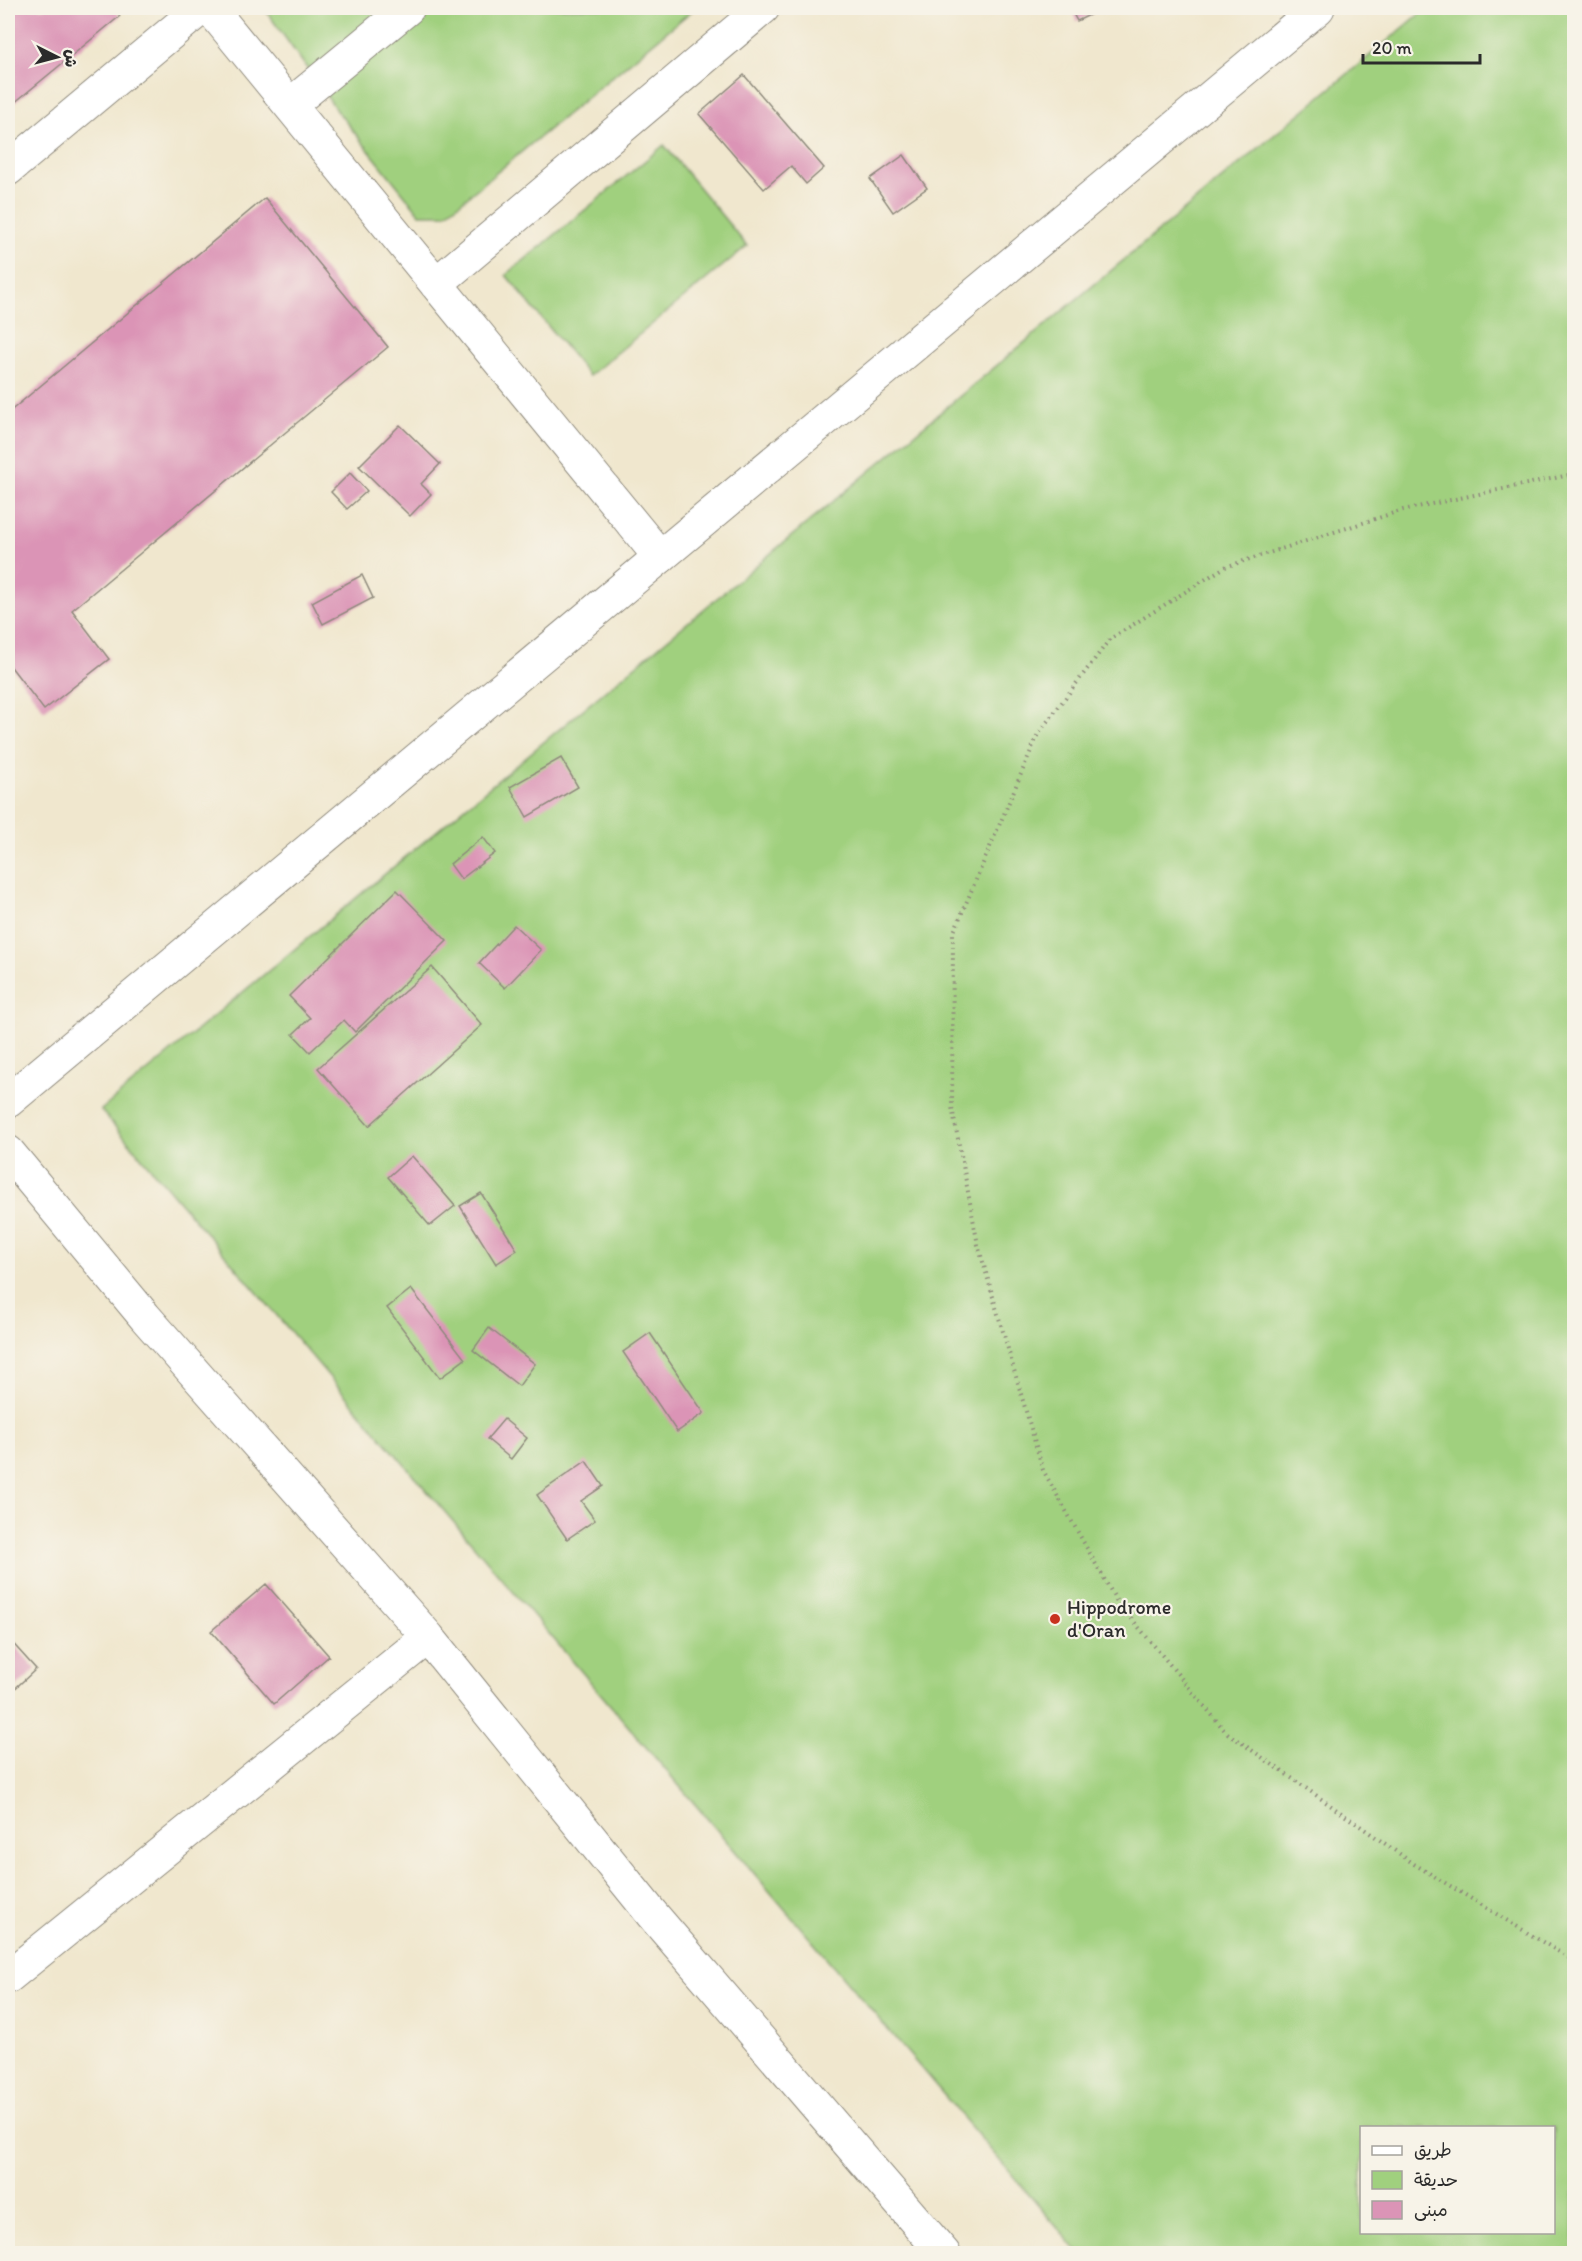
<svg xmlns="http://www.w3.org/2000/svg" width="1582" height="2261" font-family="Itim,'Playpen Sans Arabic',sans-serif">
<rect width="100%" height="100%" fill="#f7f3e8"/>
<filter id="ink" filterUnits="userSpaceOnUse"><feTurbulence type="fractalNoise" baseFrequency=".0167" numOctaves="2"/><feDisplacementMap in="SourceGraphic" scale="12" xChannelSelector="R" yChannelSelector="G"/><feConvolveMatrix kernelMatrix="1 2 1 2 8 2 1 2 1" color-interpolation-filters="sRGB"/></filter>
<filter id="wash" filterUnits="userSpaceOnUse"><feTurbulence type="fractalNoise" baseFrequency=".008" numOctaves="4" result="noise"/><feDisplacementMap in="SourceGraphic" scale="24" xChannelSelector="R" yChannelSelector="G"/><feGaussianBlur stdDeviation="1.35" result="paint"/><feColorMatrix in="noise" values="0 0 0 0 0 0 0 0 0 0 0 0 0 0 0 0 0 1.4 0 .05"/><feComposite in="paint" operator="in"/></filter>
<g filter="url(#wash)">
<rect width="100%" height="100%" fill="#f0e7ce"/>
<path fill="#a0d07e" stroke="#667e54" stroke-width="1.5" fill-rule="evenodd" d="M264,8H695L460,203L445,214H420L338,112Z
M1427,8H1574V2253H1079L101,1110ZM1362,2128H1554V2232H1362Z
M664,145L747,246L589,376L506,275Z"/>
<g id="blocks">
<path fill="#db94b6" d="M8,8H113L120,16L8,108Z
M1070,8H1104L1077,21Z
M744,75L824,168L806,184L791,166L764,189L699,114Z
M904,155L927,188L893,212L870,179Z
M265,198L388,347L72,610L109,659L44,710L8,663V413Z
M400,425L440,464L421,484L431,494L410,516L359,466Z
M350,473L367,491L347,509L331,492Z
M362,575L373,598L323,624L312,602Z
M561,758L578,787L527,817L510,787Z
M483,837L495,853L461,879L450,864Z
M397,890L447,941L355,1032L344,1020L310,1052L293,1034L310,1018L289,996Z
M514,925L541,950L505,988L479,963Z
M432,967L482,1025L369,1126L318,1068Z
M412,1156L455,1206L430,1226L388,1177Z
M481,1193L517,1250L496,1264L460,1206Z
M411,1289L465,1359L440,1378L387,1308Z
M489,1328L535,1364L519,1386L473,1350Z
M650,1333L704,1413L677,1432L623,1352Z
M504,1419L527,1438L511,1459L487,1439Z
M586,1461L603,1486L581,1501L595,1520L567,1539L537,1495Z
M266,1584L329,1656L274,1704L211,1631Z
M8,1638L36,1669L8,1695Z"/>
</g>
</g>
<g filter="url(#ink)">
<use href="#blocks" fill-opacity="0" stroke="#8e897c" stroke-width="1.5"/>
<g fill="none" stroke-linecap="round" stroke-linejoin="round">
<defs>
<path id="minor" d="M210,8L660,557
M290,105L408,8
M8,169L201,8
M436,284L763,8
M8,1152L145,1317L428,1637L651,1913L944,2254
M8,1977L428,1637"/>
<path id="major" d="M8,1101L1318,8"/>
</defs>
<use href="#minor" stroke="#8e897c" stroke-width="35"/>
<use href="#major" stroke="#8e897c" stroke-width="35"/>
<path stroke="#8e897c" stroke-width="4" stroke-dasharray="1.5 4.5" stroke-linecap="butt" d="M1574,474L1403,510L1225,567L1110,639L1038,734L953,934L952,1107L978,1245L1043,1470L1116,1600L1226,1732L1414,1864L1574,1961"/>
<use href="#minor" stroke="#fff" stroke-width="33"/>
<use href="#major" stroke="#fff" stroke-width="33"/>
</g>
</g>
<circle fill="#c8321e" stroke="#f7f3e8" stroke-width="2" cx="1055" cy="1619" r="6"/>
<g text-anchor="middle" stroke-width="4.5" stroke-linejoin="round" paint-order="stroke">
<g font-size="20" fill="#2b2b2b" stroke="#f7f3e8" text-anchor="start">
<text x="1067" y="1614">Hippodrome<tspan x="1067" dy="23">d'Oran</tspan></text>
</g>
</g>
<rect width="1582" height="2261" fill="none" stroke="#f7f3e8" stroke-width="30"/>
<rect x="1360" y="2126" width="195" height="108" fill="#f7f3e8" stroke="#a5a39c" stroke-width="1.5"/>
<rect x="1372" y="2146" width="30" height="9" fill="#ffffff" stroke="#a5a39c" stroke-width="1.5"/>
<text x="1414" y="2156" font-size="18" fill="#2b2b2b">طريق</text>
<rect x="1372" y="2171" width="30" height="18" fill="#a0d07e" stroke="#a5a39c" stroke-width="1.5"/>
<text x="1414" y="2186" font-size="18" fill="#2b2b2b">حديقة</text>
<rect x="1372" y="2201" width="30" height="18" fill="#db94b6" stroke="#a5a39c" stroke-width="1.5"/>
<text x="1414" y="2216" font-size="18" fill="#2b2b2b">مبنى</text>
<g transform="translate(57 57) rotate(96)" stroke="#f7f3e8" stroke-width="4.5" paint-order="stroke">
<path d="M0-4.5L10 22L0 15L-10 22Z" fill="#2b2b2b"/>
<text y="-9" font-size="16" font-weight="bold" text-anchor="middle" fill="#2b2b2b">ش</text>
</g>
<path d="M1363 54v9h117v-9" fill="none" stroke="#2b2b2b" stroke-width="3"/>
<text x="1372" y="54" font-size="18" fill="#2b2b2b" stroke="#f7f3e8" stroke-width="4.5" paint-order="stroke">20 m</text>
</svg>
